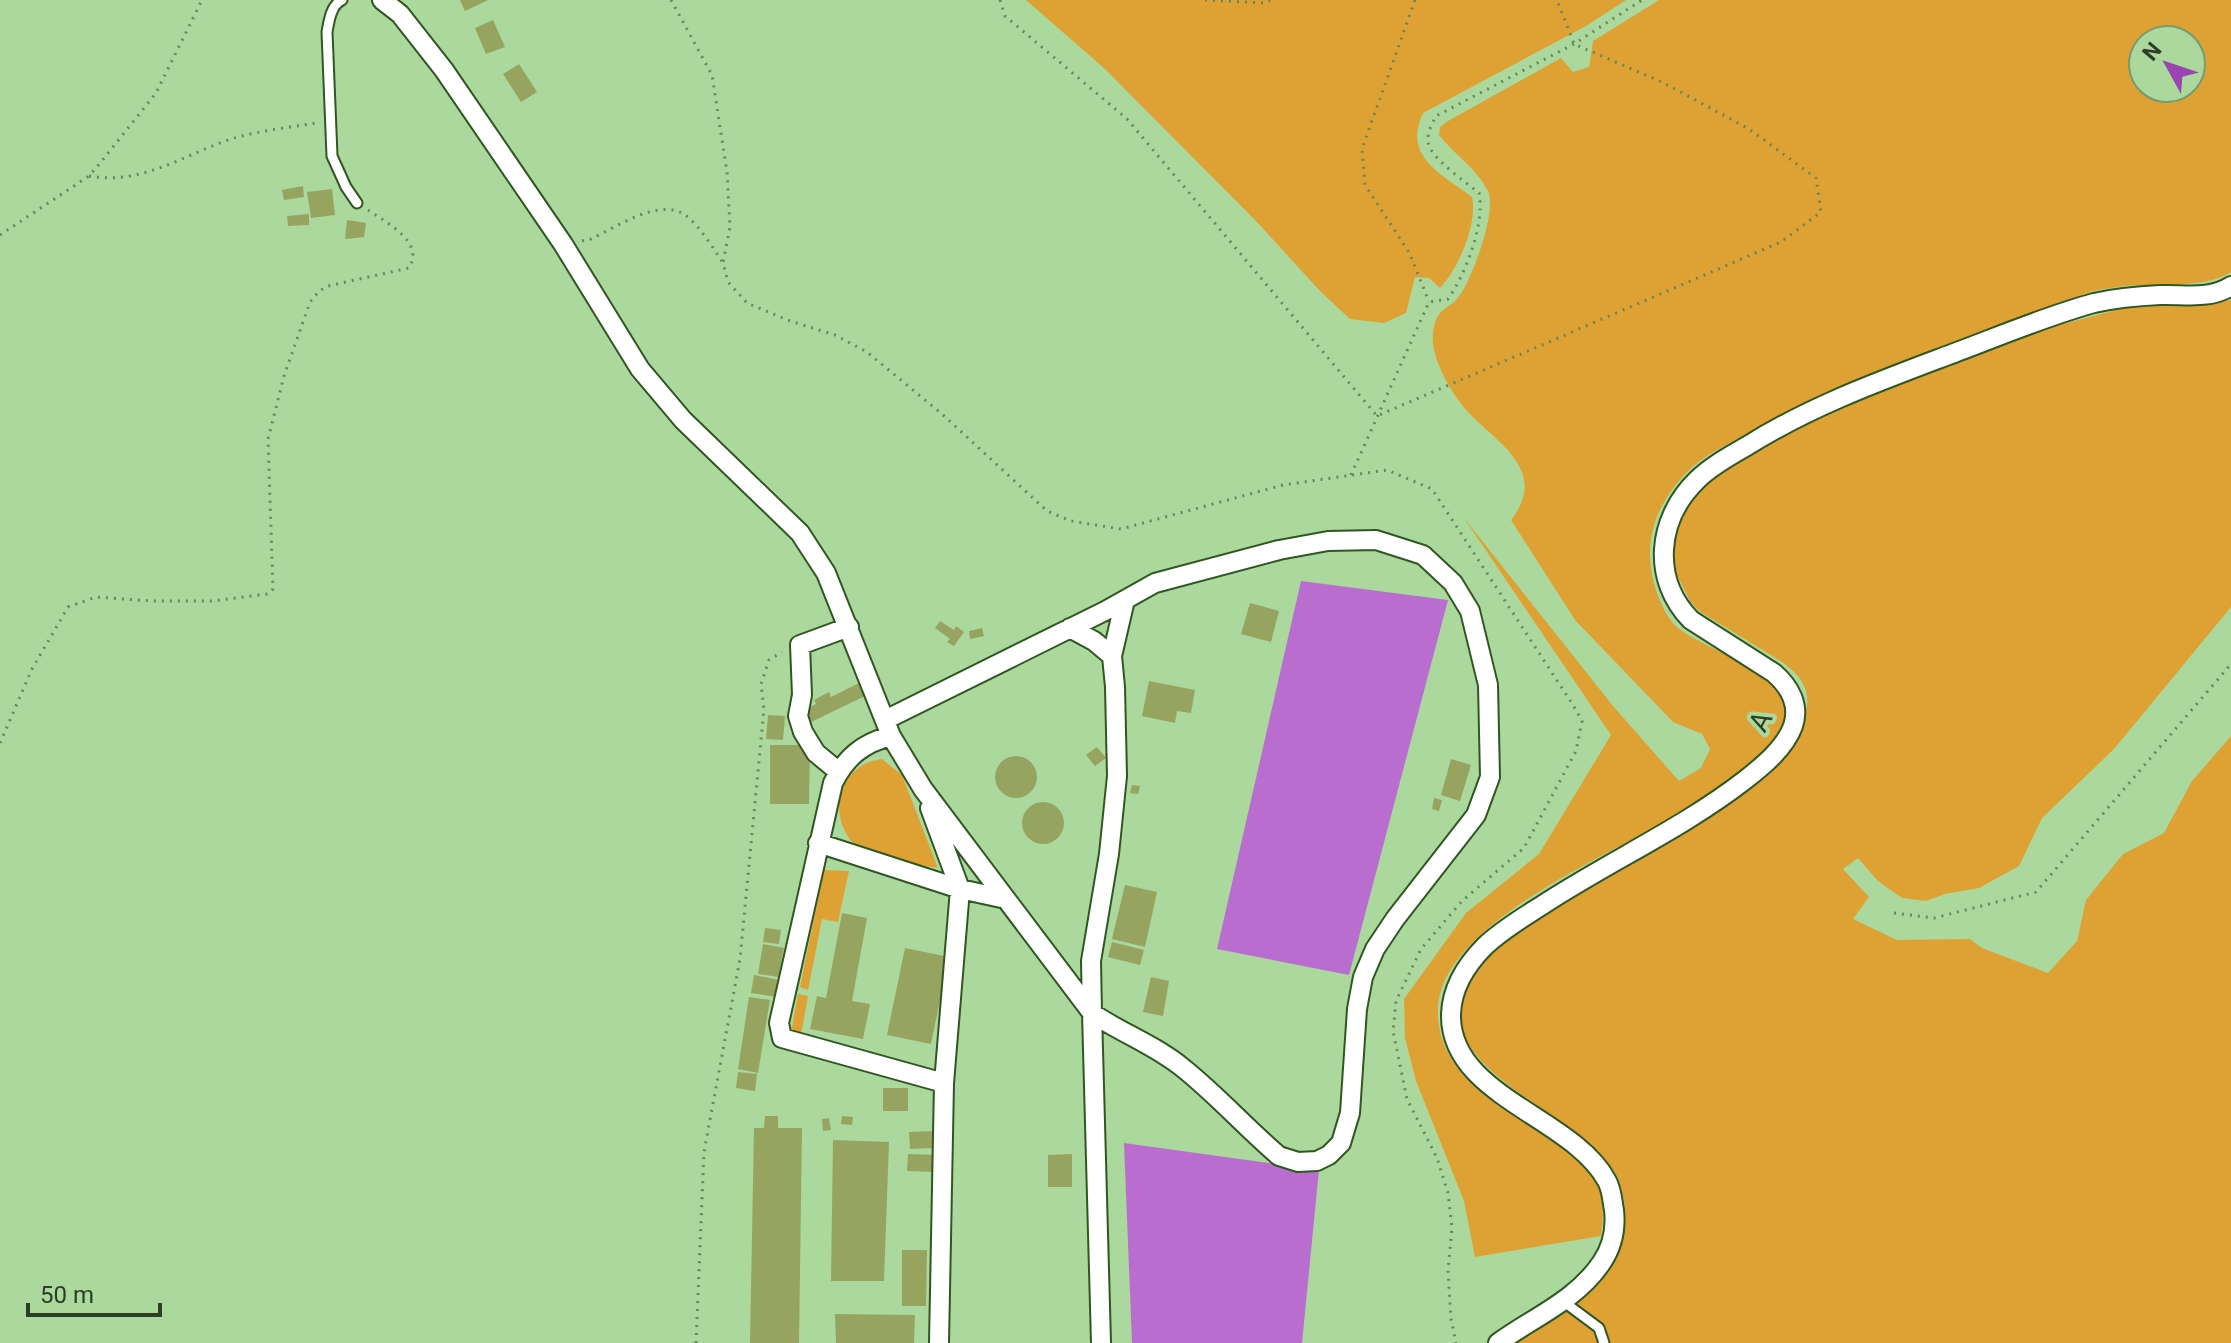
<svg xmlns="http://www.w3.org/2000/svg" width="2231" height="1343" font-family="Roboto,sans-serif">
<rect width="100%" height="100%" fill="#abd89d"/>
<path fill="#dea234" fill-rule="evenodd" d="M1026,0H1626L1586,26L1423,113C1402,157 1442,174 1472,197C1478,224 1458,269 1440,288L1429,278L1415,277L1406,313L1384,323L1350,319L1321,292L1255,220L1105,69Z
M1659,0H2231V272C2207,289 2154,283 2125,286C2114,287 2104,289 2093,291C2040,309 1987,329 1934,349C1869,374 1805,400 1744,435C1725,446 1702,456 1686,473C1653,508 1641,547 1657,593C1663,608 1668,621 1682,631C1718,656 1820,683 1773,740C1757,761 1731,781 1709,796C1641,843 1442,916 1438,1008C1435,1082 1516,1112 1565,1150C1576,1159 1591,1169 1597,1183C1605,1198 1603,1219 1601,1236L1475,1257L1464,1201L1416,1081L1405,1038L1404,999L1466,913L1539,854L1611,735L1464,518L1613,706L1679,781L1701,768L1710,749L1702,734L1673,722L1575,620L1511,520C1554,465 1484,437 1459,401C1450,389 1440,371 1436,357C1431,344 1431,321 1442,311C1449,305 1455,303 1460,295C1473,276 1497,211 1488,191C1477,169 1454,154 1439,135L1440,127L1448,121L1561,58L1573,72L1589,67L1593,41ZM2143,40H2191V88H2143Z
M2231,300V607L2114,749L2042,818L2019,866L1979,888L1945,894L1926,901L1902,898L1878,881L1858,858L1843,869L1869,897L1853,919L1897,940L1970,939L1982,948L2048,973L2077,941L2086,900L2123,854L2164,833L2192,781L2231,736V1343H1516C1530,1333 1547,1323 1561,1312C1574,1301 1585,1285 1597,1272C1603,1265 1612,1257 1617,1249C1625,1236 1626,1216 1624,1202C1622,1190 1620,1178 1612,1168C1565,1101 1385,1055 1494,952C1521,927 1552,907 1583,889C1660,842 1739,816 1793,740C1804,726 1813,701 1803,684C1799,675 1790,668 1782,662L1699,611L1690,601L1671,563L1675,534L1691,499L1713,476L1780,437L1853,402L2040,330L2124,308L2159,304L2205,305Z
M882,759L902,775L938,868C922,865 881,861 870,855C824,834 831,765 882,759Z
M824,870L849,871L838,922L822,919L808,990L800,987Z
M798,994L808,996L801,1035L791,1033Z"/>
<path fill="#b96ecf" d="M1301,581L1448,600L1349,975L1217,949Z
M1124,1143L1319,1170L1302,1343H1132Z"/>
<path fill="#96a45f" d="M460,0H488L465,11Z
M493,20L505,47L486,54L475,28Z
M519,64L537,92L521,102L503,74Z
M303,186L304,197L284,200L282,190Z
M332,189L335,215L311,218L307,192Z
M309,214V225L288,226L287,216Z
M347,220L366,223L364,237L345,239Z
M1250,603L1279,611L1271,642L1241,634Z
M940,621L954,630L956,626L964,632L954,646L947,642L950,639L935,628Z
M982,628L984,636L970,639L969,631Z
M1149,681L1195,690L1191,713L1177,711L1175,723L1142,716Z
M859,683L865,696L807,724L801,712L816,704L814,700L829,692L831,697Z
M768,715L785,716L783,740L766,739Z
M770,745H810L809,804H770Z
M1097,747L1106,758L1095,766L1086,755Z
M995 777a21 21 0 1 1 42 0a21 21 0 1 1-42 0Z
M1451,759L1471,765L1460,801L1441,795Z
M1132,785L1140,786L1138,794L1130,793Z
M1434,798L1442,800L1439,811L1432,809Z
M1022 823a21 21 0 1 1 42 0a21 21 0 1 1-42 0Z
M1125,885L1157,892L1145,947L1112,939Z
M842,913L867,918L852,1001L870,1004L863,1039L810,1029L817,996L826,998Z
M765,928L781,930L779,944L763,942Z
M1112,942L1144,950L1140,965L1108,957Z
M763,944L784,948L778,977L758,974Z
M905,948L949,957L931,1044L887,1035Z
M754,975L779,980L776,997L751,993Z
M1151,977L1169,981L1163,1016L1143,1012Z
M749,997L770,1000L758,1073L738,1069Z
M738,1072L757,1074L755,1091L736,1088Z
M883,1088H908V1111H883Z
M765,1116H778V1128H802L799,1343H750L754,1128H764Z
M842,1116L853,1117L852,1125L841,1124Z
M829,1118L831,1130L823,1131L822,1119Z
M936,1131V1148L910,1149L909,1132Z
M833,1140L889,1142L884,1281H831Z
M908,1154L936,1155L935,1172L907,1171Z
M1072,1154V1187H1048V1155Z
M902,1250H927L926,1306H902Z
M835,1314L915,1315L914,1343H836Z"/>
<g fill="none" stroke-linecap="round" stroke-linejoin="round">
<defs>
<path id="lane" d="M342,0C331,5 329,21 327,32L332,156L346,187L357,203
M1564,1302L1599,1328L1604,1343"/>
<path id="street" d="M382,0L400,14L444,70L563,244L640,369L683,420L800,533L826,573L891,736L923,789L1092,1013L1101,1343
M1112,656L1125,600
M885,720L1105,611L1155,583L1279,550L1328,541L1376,540L1423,555L1453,583L1470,611L1488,685L1490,777L1476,815L1395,919L1375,949L1363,977L1357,1009L1350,1113L1341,1143L1329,1155L1317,1161L1298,1162L1279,1156C1246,1128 1217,1095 1183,1068C1155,1045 1121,1033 1092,1013L1091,961L1109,854L1117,776L1115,687L1112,656L1094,641L1070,628
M891,736C863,743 846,757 833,783L779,1023L782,1038L944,1083
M839,772L816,753L803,732L798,716L802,695L800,645L849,627
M930,808L960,889L944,1083L939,1343
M818,843L960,889L1006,899
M1498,1343C1534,1317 1577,1300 1602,1262C1612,1247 1616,1228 1614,1210C1612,1200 1612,1190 1607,1181C1573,1117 1449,1096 1451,1014C1452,987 1466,965 1485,946C1503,929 1524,917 1544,904C1610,861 1683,828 1745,780C1763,766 1785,748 1793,726C1800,705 1790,687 1774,673L1691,620C1651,579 1657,519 1697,480C1711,466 1730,456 1747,446C1809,407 1877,382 1946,356C1995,338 2043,317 2094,303C2116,298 2138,296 2160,295C2185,294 2209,300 2231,286"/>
</defs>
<use href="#lane" stroke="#305722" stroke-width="13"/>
<use href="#street" stroke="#305722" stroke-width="22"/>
<path stroke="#68875e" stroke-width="3" stroke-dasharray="2 6" stroke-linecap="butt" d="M671,0L712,75L727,172L730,227L723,263L728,282L747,303L790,321L835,335L867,352L942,414L1047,511L1071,521L1121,529L1283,485L1387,470L1432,489L1573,705L1582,721L1576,751L1524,848L1462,901L1421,949L1396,1001L1393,1031L1407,1099L1437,1158L1448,1193L1452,1228L1448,1271L1451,1319L1456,1343
M1000,0L1005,16L1127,119L1377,416L1781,242L1821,212L1816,178L1749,129L1664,83L1574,44L1557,0
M1205,0L1264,3L1270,0
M1415,0L1362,149L1365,185L1410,254L1429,302
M89,176C139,185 179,158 225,141C254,131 286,128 316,123
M0,235L89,176L101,162L156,93L202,0
M582,241L591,239C617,227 663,194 689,218C703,231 713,248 723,263
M1351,475L1429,302L1448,299C1466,273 1485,224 1479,193C1466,182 1430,158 1428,142C1427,133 1432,124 1436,116L1574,44L1642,0
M0,743L32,669L68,607L96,597L152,601H211L268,594L273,589L268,439L284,376L310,302L319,291L328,286L409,268C425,242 387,223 368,210
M1894,913L1934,918L2036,892L2231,664
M696,1343L704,1152L740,959L764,709L761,684L769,660L782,652"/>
<use href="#lane" stroke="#fff" stroke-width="9"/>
<use href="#street" stroke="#fff" stroke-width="18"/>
</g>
<g text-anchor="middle" stroke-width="8" stroke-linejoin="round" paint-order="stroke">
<g font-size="28" fill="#2c3e26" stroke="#abd89d">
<text transform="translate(1760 721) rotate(-63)" y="10">A</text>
</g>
</g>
<g transform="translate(2167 64) rotate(310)"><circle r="38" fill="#abd89d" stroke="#789a6d" stroke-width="2"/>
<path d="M0-6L14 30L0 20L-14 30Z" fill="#9944b1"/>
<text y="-12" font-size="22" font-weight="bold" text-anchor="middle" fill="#2c3e26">N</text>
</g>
<path d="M28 1303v12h132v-12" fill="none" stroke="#2c3e26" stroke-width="4"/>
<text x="40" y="1303" font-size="24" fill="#2c3e26" stroke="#abd89d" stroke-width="6" paint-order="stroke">50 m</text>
</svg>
